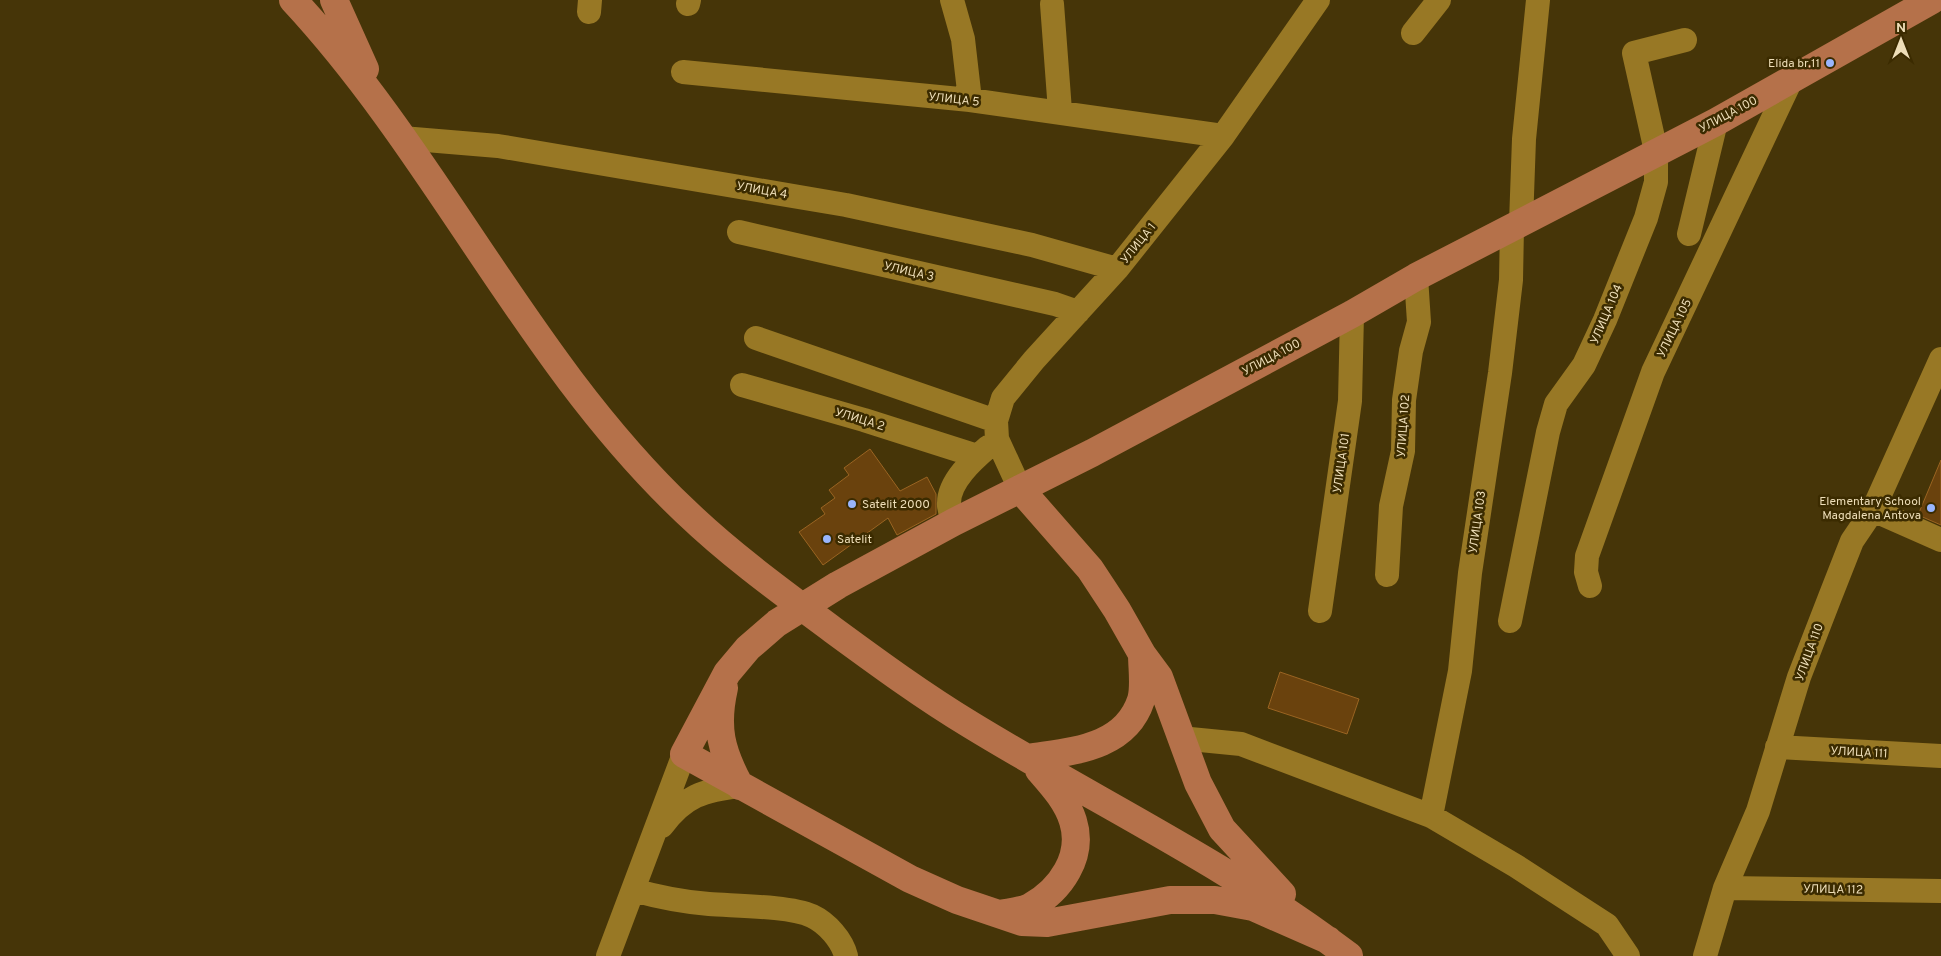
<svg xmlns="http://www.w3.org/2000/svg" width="1941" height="956" font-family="Overpass,sans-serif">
<rect width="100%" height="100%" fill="#463508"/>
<path fill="#6a420d" stroke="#9a6422" d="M870,449L900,491L927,477L936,494V514L897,535L888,518L823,565L799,532L825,514L821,508L835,498L829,490L849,475L844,468Z
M1941,460V525L1918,515Z
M1280,672L1359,699L1347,734L1268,708Z"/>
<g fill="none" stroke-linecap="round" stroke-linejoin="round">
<path stroke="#987825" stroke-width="24" d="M952,0L963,39L970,100
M688,4L689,0
M1052,4L1060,111
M589,12L590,0
M1413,33L1439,0
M683,72L970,100L1223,136
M402,138L498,146L846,205L1032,245L1117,269
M1521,223L1524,139L1538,0
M739,232L1055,304L1078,312
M1689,234L1716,122
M756,338L996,421
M742,385L864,420L977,456
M1020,489L997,439L996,421L1003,398L1034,360L1117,269L1223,136L1318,0
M1873,510L1941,540
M954,522C952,516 948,509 949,503C949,481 973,460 988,447
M1387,575L1391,506L1403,451L1404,400L1411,351L1419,322L1416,277
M1590,586L1586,572L1587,556L1653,372L1791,80
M1320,611L1350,401L1352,314
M1510,621L1548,432L1556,404L1584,365L1605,320L1646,218L1656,182V151L1634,53L1685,40
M1180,738L1241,744L1431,816L1516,866L1607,925L1628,956
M1777,747L1941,756
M1431,816L1460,671L1470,573L1500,373L1511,280L1512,227
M662,826C684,796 704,790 740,786
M1725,888L1941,891
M633,890C658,897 683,902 709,904C735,906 790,906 812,916C827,923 842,940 846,956
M608,956L684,754
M1705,956L1725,888L1758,811L1799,677L1830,597L1852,541L1873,510L1941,359"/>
<path stroke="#b5714a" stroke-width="28" d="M293,0C440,158 528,363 686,512C732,556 782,592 833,630C878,663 923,696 971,725C1097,802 1231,866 1349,956
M334,0L365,69
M1020,489L1090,569L1117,610L1142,654L1159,677L1198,783L1222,829L1282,894
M724,688C715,728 721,751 740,786
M1029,758C1071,751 1125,749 1141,700C1145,688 1142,668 1142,654
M1000,914C1010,912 1022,911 1030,907C1061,890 1084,856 1073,821C1067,801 1052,785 1039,770
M1328,940L1253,907L1215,900H1170L1047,923L1022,922L957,900L910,879L684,754L727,673L748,648L777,623L838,585L954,522L1092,453L1352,314L1416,277L1716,122L1932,0"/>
</g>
<g fill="#99b5fd" stroke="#3b2b00" stroke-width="2">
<circle cx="1830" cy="63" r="5"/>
<circle cx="852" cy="504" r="5"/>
<circle cx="1931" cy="508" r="5"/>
<circle cx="827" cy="539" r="5"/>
</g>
<g text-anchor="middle" stroke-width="5" stroke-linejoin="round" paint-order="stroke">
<g font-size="12" fill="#eedeb8" stroke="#3b2b00" text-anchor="end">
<text x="1820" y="67">Elida br.11</text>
<text x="1921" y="505">Elementary School<tspan x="1921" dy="14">Magdalena Antova</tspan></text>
<text x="862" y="508" text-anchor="start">Satelit 2000</text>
<text x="837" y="543" text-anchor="start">Satelit</text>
</g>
<g font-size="12" fill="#eedeb8" stroke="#3b2b00">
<text transform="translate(954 99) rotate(6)" y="4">УЛИЦА 5</text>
<text transform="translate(1728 114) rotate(-28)" y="4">УЛИЦА 100</text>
<text transform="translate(762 190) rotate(10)" y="4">УЛИЦА 4</text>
<text transform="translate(1138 243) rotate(-51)" y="4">УЛИЦА 1</text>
<text transform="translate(909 271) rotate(13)" y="4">УЛИЦА 3</text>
<text transform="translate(1606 314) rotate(-67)" y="4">УЛИЦА 104</text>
<text transform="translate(1674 328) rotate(-64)" y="4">УЛИЦА 105</text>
<text transform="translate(1271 357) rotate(-28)" y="4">УЛИЦА 100</text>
<text transform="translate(860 419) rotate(17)" y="4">УЛИЦА 2</text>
<text transform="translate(1403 426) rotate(-86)" y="4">УЛИЦА 102</text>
<text transform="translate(1341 463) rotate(-82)" y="4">УЛИЦА 101</text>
<text transform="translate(1477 522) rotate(-82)" y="4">УЛИЦА 103</text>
<text transform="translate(1809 652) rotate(-70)" y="4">УЛИЦА 110</text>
<text transform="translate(1859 752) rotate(3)" y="4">УЛИЦА 111</text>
<text transform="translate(1833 889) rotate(1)" y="4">УЛИЦА 112</text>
</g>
</g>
<g transform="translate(1901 40)" stroke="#3b2b00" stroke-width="4" paint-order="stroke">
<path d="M0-4L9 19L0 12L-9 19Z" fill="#eedeb8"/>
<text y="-8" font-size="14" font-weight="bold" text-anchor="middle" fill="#eedeb8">N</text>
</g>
</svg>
